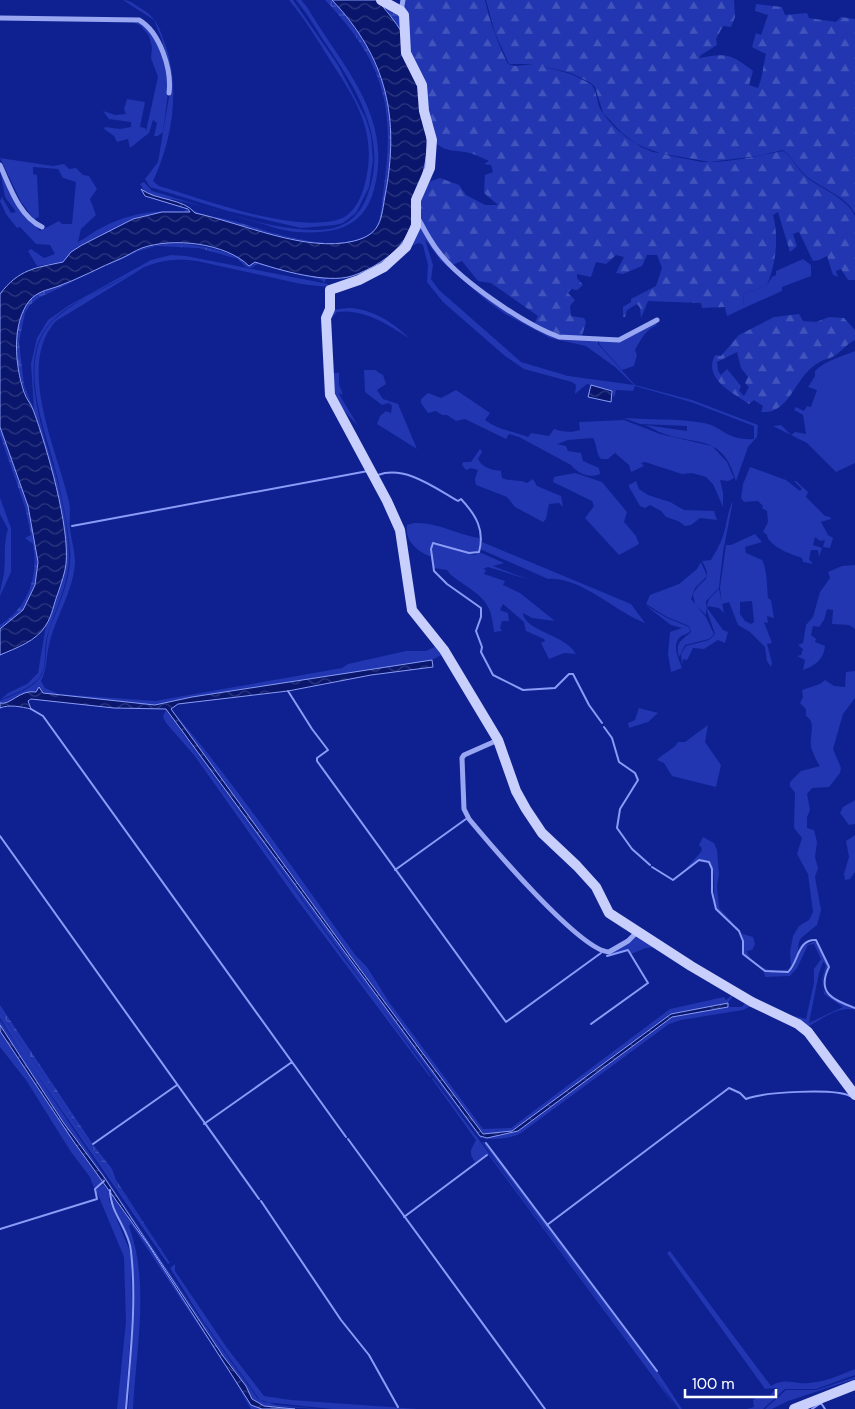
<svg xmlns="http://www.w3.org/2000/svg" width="855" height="1409" font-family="'DM Sans',sans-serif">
<defs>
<pattern id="forest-firs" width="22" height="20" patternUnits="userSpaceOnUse" patternTransform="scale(1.25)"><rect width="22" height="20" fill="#2136b0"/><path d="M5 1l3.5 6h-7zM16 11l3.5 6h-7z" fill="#4254bc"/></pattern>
<pattern id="wetland-marsh" width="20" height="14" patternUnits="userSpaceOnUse" patternTransform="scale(1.25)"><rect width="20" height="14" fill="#2136b0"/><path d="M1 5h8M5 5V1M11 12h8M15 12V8" fill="none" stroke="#4254bc"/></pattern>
<pattern id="water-waves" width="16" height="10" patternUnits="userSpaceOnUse" patternTransform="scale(1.25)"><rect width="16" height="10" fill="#09166b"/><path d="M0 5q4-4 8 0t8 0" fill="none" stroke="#2e3981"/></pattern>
</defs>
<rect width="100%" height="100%" fill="#0f2190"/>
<path fill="#2136b0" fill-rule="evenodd" d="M123,0C130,0 134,4 140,8C155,16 159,26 164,41C181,86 173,139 153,181L159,186C206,200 289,232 337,220C352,216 360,201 364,187C379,134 357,102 330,60C317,39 304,18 289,0H293L338,65L366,119L371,136L373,160L369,187L356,213L343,223L335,225L301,228L228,211L150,187L145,179L158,162L171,85L162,40L154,20Z
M296,0H301L307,7C343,68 397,119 372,196C360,230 329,234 297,232C283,231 270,226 256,222C228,215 201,205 172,199L171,201L146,193L140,184L144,182L152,191C198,204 283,236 329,229C350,225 361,213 368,194C388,139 357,90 328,47C317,31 308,14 296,0Z
M130,20L145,25L157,42L165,67L169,85L163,132L158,136H154L157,123L153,120L149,133L130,148L128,139L117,142L114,136L104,129L105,127L120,129L131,127V122L109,119L103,111L115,115L126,114L124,109L127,99L145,102L140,127L145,128L146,131L158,77L151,58L152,47L149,36L141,26Z
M0,158L53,166L64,164L69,169L76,168L83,175L89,176L97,189L90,199L96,215L81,229L78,242C86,238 93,232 101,228C126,214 155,209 184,212L186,209L190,212H162L133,219L82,245L71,252L63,262L37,266L28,251L31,249L44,258L55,254L50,245L36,244L20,227L17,228L6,214L0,201L2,197L11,213L16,212L5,197L0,170L11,192L40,231L59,221L62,224H72L76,182L63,178L58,169L33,167V174L37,175L39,217L34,219L21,202Z
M418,219L436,252L518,318L598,340V344L635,385L692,400L758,425L757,437L748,447L736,481C722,432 697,447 659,432C655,430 650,427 645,425L687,431V426L640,424L624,418C650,420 678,418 704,423C722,426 726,441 754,439V426L691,402L635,386L633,391L616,390L614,398L612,391L587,384L575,394L576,385L572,382L524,369L505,356L443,302L427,282L428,265L423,245L419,243L411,246ZM425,239L440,260L487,301L505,314L550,338L586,346L615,367L634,385L568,376L521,362L439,290L431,279L433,265Z
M171,255L186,256L328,284V287L301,284L197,261C156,255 140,270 106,287C88,297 66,306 52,321C15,357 43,431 55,472C62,498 68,528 69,554C70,580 57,606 49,630C44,643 46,655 44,667C41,686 15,693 0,700L8,693L27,684L38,673L46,625L66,564L64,528L55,483L34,410L31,364L37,338L48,320L68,306L151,260Z
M803,259L811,265V276L782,287V291L744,308L743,294L767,285L772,277L776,275V271Z
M148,265L56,321C15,365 58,452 69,502C71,510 69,520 70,528C71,539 75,551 75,562C74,590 55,618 49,645C46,658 47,669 41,681L45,688L58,694L155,701L342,668L348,664L406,651H426L439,645L445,653L432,660L192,697L167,704L149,705L59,697L37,690L36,692C20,689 10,706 0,703V701C15,694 40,687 44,669C47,656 45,644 49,631C58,606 72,578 70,551C68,527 63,503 58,480C48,436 18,372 46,329C61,306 122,279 148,265Z
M349,308C372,309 393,322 409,338C387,324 363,308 337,312L330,320L333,373H339V384L343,395L339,393C339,395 355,420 358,426L335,401L331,391L327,319L330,310Z
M655,322L657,325C644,331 642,338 635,350L637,355L634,366L622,370L599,344L600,339L613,341Z
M855,351V463L836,472L807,443L773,426L781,425L791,435L795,432L806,434L803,415L794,410L796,407L804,411L807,406L811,407L817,390L808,387L815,376V371C826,360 841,357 855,351Z
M364,370H375L383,375L386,384L377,390L383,399L398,404L417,449L377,424L380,416L386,411L391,413L392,406L389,403L382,405L365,392Z
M456,390L490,413L485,420C500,431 511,430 528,437L531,433L549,436L554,429C563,432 571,433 580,430L579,422L624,420L660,434L712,446L727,462L734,478L728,481L720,480L723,493V507L713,484L706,477L692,473L682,474L645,462L641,463L644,466L631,472L629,465L615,453L608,459H601C596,454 597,444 593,438L568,440L557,444L566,446L568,451L581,453L583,461L599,468L600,474C588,479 578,473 571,465L519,437L509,434L506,439L465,419L456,421L447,415H442L436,411L428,413L421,403V399L428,393L441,398Z
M480,449L482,452L478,459C482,468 493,470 501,471L502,478C511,482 519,479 527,483L533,479L537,486L561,496L563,507L559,503L549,504L546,519L543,522L515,507L507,497L476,485L475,479L478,470L471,468L466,470L462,465L463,462H471Z
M750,467L786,480L800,491L802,489L794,481H796L808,492L806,497L825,516L830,517L831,519L821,522L828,535L833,538L830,548L823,547L825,540L820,541L815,537L813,545L822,548L819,557L818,550H811L809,559L813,564L803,562L802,558C791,554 778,550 770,541C766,537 769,535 763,532L768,522L767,511L762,508L763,506L758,501L744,502L741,498L743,484Z
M575,473L602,482L627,512L624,522L636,536L639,544L619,555L585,518L594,506L592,501L553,482L554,477Z
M636,481L639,489L648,495L670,502L684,510L714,511L717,520L700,518L691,525L685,526L678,521L666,517L661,511L650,505L645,508L640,506L629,487V485Z
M0,498L11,528V572L0,596C0,587 3,581 4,573C6,558 3,545 8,529L0,514Z
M733,501L723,552L719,588L706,601V615L695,604L693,595C700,578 715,583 702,561L711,560C715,553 721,543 723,536C727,525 727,512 733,501Z
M414,523C439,522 457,535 480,538L478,552L469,553L436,542L431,545L432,557C419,553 404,541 407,525Z
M755,534L762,542L745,547L746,553L762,560C767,568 767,587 768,598L771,600L774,618L767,616L768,623L764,622L772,643L767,644L772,663L771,667L767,661L765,647L750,632L738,625L729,602L722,604L720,588L726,545H731ZM752,601L754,622L751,624L745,621L740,614V602Z
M482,542L631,604L645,623C617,613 580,576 548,579L480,549Z
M436,544L469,554L475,555L479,552L504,563L493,566L530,580L488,567L483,569L486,570L484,574L505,581L503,585L520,593L555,621L532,618L523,613C524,631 565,634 576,654L564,653L549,659L541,643L545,641L544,639L526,631L524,622L503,604L500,610L508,613L509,621H502L500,628L502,631L494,632C491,603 485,599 462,583C456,579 451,576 447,570L434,568L432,546Z
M701,562L707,576L695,588L691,599L706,617L714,634L709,639L685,645L679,657C675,642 681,641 691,632L689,626L667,617L646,604L650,595L679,584L697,569Z
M855,565V629L849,625L832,624L833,610L827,609L824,620L819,627L813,626L811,635L816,639L815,642L825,646C824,659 815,666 803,670L805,660L797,656L801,655L803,649L798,645L803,643L806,625L813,617L820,592L830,578L828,572L842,566Z
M719,589L724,613L719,608L708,606L707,608L723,630L728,632L725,643L718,640L704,649L693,648L687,660L683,659L682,665L681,654L686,646L709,640L715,634L706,608L709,599Z
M645,605L667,618L689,627L690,632C687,634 682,635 679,638C672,647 679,659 682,668L671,672L668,654L670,632L682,628L671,625Z
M855,671V698L843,714L833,749L841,768L840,773L829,787L812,788L807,794L810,810L807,817V828L814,830L817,842L815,857L818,868L815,877L821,910L817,925L801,938C797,944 799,950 797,957C786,985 758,971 744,954C743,946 745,938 740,930C734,922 720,918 717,908C711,893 718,874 709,861L699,860L680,875L701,852L702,848L699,845L703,837L714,843L717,850L719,874L717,885L719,908L743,934L753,937L755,944L752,950L747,951C751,968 776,975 791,968L790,952L793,936L799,926L809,920L813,912L808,874L797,854L802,838L794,828L795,793L790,786V782L801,771L820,766C816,761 813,753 811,747C809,735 817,723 806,716V709L800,703L803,697L802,690L820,684L825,680L834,686L845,687L846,672Z
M639,708L658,713L648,722L629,728L628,723L635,720Z
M166,709L483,1139L518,1131L672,1017L728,1007H742L747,1000L755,1004L743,1010L681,1020L669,1024L521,1133C510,1139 493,1140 480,1138L344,958L168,714L431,1076L430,1077L295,897L194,755L166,723L163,717Z
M171,709C238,787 295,872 356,956L367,967L389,1002L483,1129L511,1128L670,1009L724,997L726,1000L735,993L728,1003L671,1014L512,1131L483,1134L351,957Z
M708,725L705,742L721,765L716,787L672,776L664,763L657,760C664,752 674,750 678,742H685Z
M855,800V824L849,825L840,813L843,807Z
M855,835V872L850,879L845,880L844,874L849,857L846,841Z
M636,936L658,947L646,948L631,954L629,950L606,955Z
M816,941L828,967C809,1002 844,997 855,1010C840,1005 822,1019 809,1026L808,1030L785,1014L806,1019L814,983V969L821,959L814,944L808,945L797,968L790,976L765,977L764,972L788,973L794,966L803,946ZM823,962L826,965L822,980L824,994L843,1007L809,1023L819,973Z
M0,1012L170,1263L168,1264L22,1053L0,1018Z
M0,1020L202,1321L258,1399L276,1405L322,1409L264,1406L252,1400L246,1386L223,1356L104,1177L63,1122L0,1025Z
M0,1031L52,1110L104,1181L94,1188L90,1177L71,1152L26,1080L0,1047Z
M433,1078L654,1375L677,1409L488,1154L475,1162C468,1152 471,1150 476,1140L432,1079Z
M482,1142H484L657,1371L682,1409H679Z
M105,1183L109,1189V1200L131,1254L132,1314L125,1409H117L126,1322L124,1257L96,1190Z
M111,1191L195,1314L247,1399L262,1409H251L230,1373L131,1224L129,1226C150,1283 136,1350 133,1409H128L134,1314L132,1250L115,1209Z
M670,1251L771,1386C787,1377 793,1385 809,1383C824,1382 841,1375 855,1369V1375L816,1389H785L763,1409H747L754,1407L753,1400L758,1397L768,1398L776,1388L765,1389L667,1253Z
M175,1264V1271L227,1348L264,1396L291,1400L418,1409H332L264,1402L259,1399L203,1321L170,1268Z
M855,1377V1379L788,1401L772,1409H765L786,1390H816Z"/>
<path fill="url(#forest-firs)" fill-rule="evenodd" d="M403,0H485C490,23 498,43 508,64L515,66L534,64H509L495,33L486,0H734L735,17L731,27L723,26L716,39L717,45L701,55L699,58C725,53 731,53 753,71L749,85L758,88C763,76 763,66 766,54L752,47L756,33L761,35L768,15L755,11L756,4L782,7L785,15L807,13L809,18L836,22L841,17L855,19V214C847,196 818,187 804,174C796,166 792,157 783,150L757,156L710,162L653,152L641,147L622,133L603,113L595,87L591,83L571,73L538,65L571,74L591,84C598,92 596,104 602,112C629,150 660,154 702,162C729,163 756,156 783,151C792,157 796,167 804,175C819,189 846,196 855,216V280H848L841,269L836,271L838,277L833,275L827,256L819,260L813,261L799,232L793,234L797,246L790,252L778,212L773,215C779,237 776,264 767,285L743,294L744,308L727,316L725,307L702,308L701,303L648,301L641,318L640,308L637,304L627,310L625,317H623V307L631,302V299L656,286L662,268L657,255H647L642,266L623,274L616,273L624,257L616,255L606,264L596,262L591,277L577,274V278L583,285L577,290L571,289L568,293L575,300L570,306L571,316L584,318L586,322L582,336H559L534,324L538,316L491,283L478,281L462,261L452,265C435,247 419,225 417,200L431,181L440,178L459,185L466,195L485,205H498L484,193L485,175L493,172L491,165L484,164L489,161C484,159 479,156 473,154C458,149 445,154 433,140L410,64Z
M799,314L803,321L816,322L829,317L844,318L855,330V340C846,344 839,355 830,358C822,360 817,363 810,369C794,383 787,415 761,412L763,406L754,400L749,404C732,392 703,379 715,355L721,356L739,335L774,317ZM737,352L741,368L748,377L745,383L749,387L744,396L739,391L741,386L727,369L721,375L718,371L717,362Z"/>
<path fill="url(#wetland-marsh)" d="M325,0H332C365,34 392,84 393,132C393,149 390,165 387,182C385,195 385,210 380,223C375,227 373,233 367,236C328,259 238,222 195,213L193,210C204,217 220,217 233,221C245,224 257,228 269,232C298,239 337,251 366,236C382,228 381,210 383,193C396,108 385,63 325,0Z
M377,0L397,10L403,16L405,53L421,85L422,106L431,141L429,168L414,200L413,230L399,250L370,271L345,278L326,279L324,283L322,280L257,264L251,268L246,267L238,259L199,248L156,246L139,251L38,298L30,305L25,313L19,342L24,385L34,410C17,381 6,331 29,301C40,287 61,286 77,280C130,258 145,233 209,248C224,251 239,256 249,266L255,262L294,272L325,277H350L366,270L396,250L407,236L412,224L414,193L425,167L427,136L419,98V86L406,61L402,32L395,25L387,10Z
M0,427C20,478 58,559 23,610C18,618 8,624 0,629V625C28,608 39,576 33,544L25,538L31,535L25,507L0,435Z
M0,1005L92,1143L112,1169L116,1180L170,1263L0,1012Z"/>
<path fill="url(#water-waves)" stroke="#8a9cf7" d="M332,0H377C385,9 396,22 402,33C414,55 425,114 427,140C428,158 422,176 418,193C415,209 414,225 404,240C394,256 370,270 352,276C327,284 279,270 255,262L249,266C226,243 173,237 142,248C134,251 129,255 122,258C100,267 79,279 56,287C47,290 37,292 30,300C11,323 15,366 24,392C26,399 32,405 34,412C47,448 70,527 66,564C65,573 61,584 58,593C54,603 52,616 46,625C37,641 16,648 0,655V629L23,610L35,585L38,562L28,506L0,427V294C19,269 35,268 63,262L71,252L82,245L133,219L162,212H190L188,209L145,196L141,189C157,201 183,198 195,213C242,223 306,253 354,241C382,234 381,218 385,196C400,118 387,58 332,0Z
M591,385L612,391L611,402L588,397Z
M432,660L433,667L371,675L288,691L178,704L171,709L351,957L483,1134L512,1131L671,1014L728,1003V1007L672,1017L518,1131L487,1138L480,1136L166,709L114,708L31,699L28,701L31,709C22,707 9,704 0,708V703C10,706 20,689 36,692L39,687L43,693L155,705L192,697Z
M0,1025L63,1122L104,1177L223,1356L246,1386L252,1399L264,1406L295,1409H262L251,1405L149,1246L74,1142L0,1031Z"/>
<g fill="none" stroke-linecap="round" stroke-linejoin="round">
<path stroke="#8a9cf7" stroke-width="2" d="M378,475C405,465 435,488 458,501L461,499C476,515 485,530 479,552L469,553L433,543L431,549L434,571L447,584L481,608V617L476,631L482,647L481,652L493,675L523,690L555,688L569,674H573L589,705L602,723
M72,526L368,471
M288,691L312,729L328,750L317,758V761L506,1022L601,953
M31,709L43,716L346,1137
M604,727L612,738L619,762L635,773L638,780L620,809L617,828L632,849L650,865
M0,836L259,1199
M652,867L673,880L699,860L709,862L712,869V892L716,909L739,931L743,941V954L765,971L788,972C799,962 797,939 816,940L829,967C816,993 833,1000 855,1008
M395,870L466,819
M591,1024L648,983L628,950L607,956
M204,1124L292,1062
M348,1139L545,1409
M486,1143L657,1371
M93,1144L177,1085
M110,1190C110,1213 129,1229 131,1251C137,1304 130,1357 126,1409
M261,1201L341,1320L369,1355L398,1407
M404,1217L487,1155
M547,1225L729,1088L740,1093L746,1099C763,1092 834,1088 850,1096
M0,1229L97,1199L95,1189L104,1181
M812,1409L821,1403L825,1409"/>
<path stroke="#99a7f3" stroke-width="5" d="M401,11L403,0
M0,18L139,20C160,32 172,70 169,93
M0,165C10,187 19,216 42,227
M418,218C424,229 430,241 438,251C459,280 525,325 559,337L619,340L657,320
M498,740L464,755L462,758L464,809L469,819C489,843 580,951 609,952L628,941L638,931"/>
<path stroke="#c8cffd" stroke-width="10" d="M381,0L401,11L404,15L406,53L422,85L424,111L432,140L430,168L416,200V226L406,247L384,267L359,280L330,290V309L326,318L330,395L387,501L400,530L412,610L444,650L498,740L516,791L526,809L542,833L577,866L596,887L609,913L691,966L752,1002L798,1024L808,1032L855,1095
M794,1409L855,1385"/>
</g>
<path d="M685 1389v8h91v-8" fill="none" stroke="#ffffff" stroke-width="2.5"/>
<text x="692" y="1389" font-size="15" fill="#ffffff" stroke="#0f2190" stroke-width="4" paint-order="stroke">100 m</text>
</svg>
